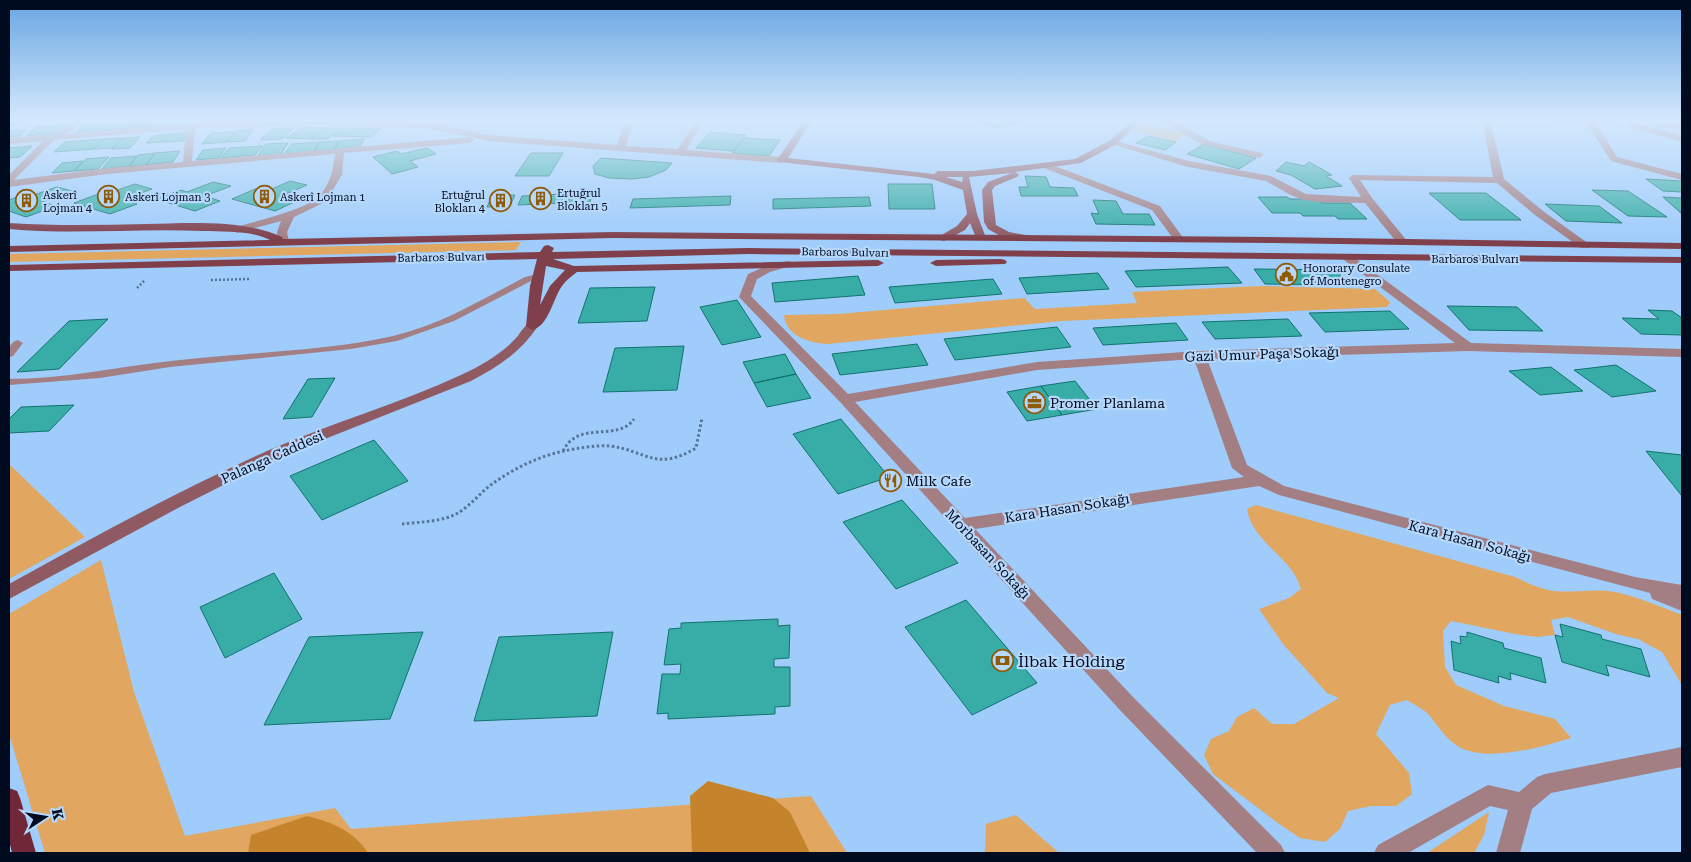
<svg xmlns="http://www.w3.org/2000/svg" width="1691" height="862" font-family="'Roboto Serif',serif">
<rect width="100%" height="100%" fill="#9fccfb"/>
<path fill="#e1a65f" d="M1143,124L1185,134L1175,141L1132,130Z
M521,242L516,250L9,262V254Z
M1260,286L1375,289L1390,302L1387,307L1062,321L827,344C809,343 786,336 784,315L838,314L1024,298L1035,309L1137,303L1132,292Z
M9,464L85,537L9,579Z
M1256,505L1515,577C1528,583 1540,589 1555,591C1572,593 1591,589 1609,591C1635,595 1658,606 1682,615V685L1662,652L1638,639L1616,634L1568,617L1551,620L1555,635L1537,637L1515,634L1451,621L1443,631L1445,667L1456,685L1504,706L1555,719L1571,738C1541,747 1491,762 1461,748C1447,741 1439,727 1429,715C1424,709 1414,705 1407,700L1390,705L1376,734L1409,773L1412,794L1396,806H1371L1348,811L1340,829L1325,842L1300,838L1278,823L1213,774L1204,755L1211,739L1229,731L1237,717L1254,708L1272,724H1294L1339,698L1327,693L1283,644L1259,609L1289,598L1301,589C1292,556 1253,544 1247,509Z
M101,560L134,692L185,836L335,808L351,829L811,796L847,853H45L9,734V614Z
M1489,812L1484,835L1474,853H1427Z
M1016,815L1059,853H981L985,851L986,824Z"/>
<path fill="#c5842b" d="M708,781L773,798L790,812L810,853H692L690,796Z
M307,816C332,822 354,831 368,853H248L251,835Z"/>
<path fill="#38ada7" stroke="#12726e" d="M9,119H27L17,125L9,126Z
M164,119L157,126L116,129L125,120Z
M168,119H194L190,123L162,126Z
M199,119H228L195,123Z
M385,119H444L382,121Z
M972,119H1032L998,128L992,125L988,126Z
M125,120L116,129L76,132L86,123Z
M65,125L55,133L27,136L36,127Z
M303,127L325,128L310,139L286,138Z
M294,128L282,139L260,140L272,129Z
M325,128H344L327,139H310Z
M344,128L381,129L371,137L333,136Z
M254,129L245,141L227,142L237,131Z
M26,130L19,136L9,137V131Z
M190,132L183,141L146,143L154,136Z
M236,132L227,142L202,144L211,133Z
M710,132L746,135L733,151L696,148Z
M1148,136L1176,142L1165,150L1136,143Z
M140,137L130,148L112,149L123,138Z
M123,138L113,148L94,149L104,139Z
M745,138L780,140L769,156L732,153Z
M104,139L94,149L54,152L65,142Z
M364,139L360,147L334,149L339,141Z
M339,141L334,149L315,151L320,142Z
M320,142L313,152L284,154L292,144Z
M288,143L281,154L258,156L266,144Z
M1204,144L1256,158L1239,169L1187,154Z
M32,146L20,157L9,158V148Z
M263,146L255,155L221,158L229,148Z
M226,148L219,158L196,160L203,150Z
M427,148L436,154L410,161L418,167L392,174L373,157L397,151L401,154Z
M180,151L173,162L146,165L155,153Z
M155,153L146,165L129,166L138,155Z
M531,153H563L549,176H515Z
M137,156L129,166L102,169L111,158Z
M109,157L98,169L74,171L86,159Z
M601,158L672,163L666,170L649,177L632,179L609,178L595,174L593,166Z
M83,161L74,171L52,173L62,163Z
M1286,162L1304,166L1309,162L1332,175L1326,176L1342,186L1315,189L1291,175L1276,171Z
M1025,176L1046,177L1050,187L1074,188L1078,196H1021L1019,187H1028Z
M1646,179L1682,181V192L1663,191Z
M290,181L307,185L284,195L301,199L275,211L232,199L255,189L265,192Z
M213,182L231,186L205,196L220,201L195,211L156,199L181,190L187,192Z
M135,184L152,189L123,200L137,204L110,214L74,203L101,193L106,194Z
M888,184H932L935,209H889Z
M57,187L72,191L43,202L56,206L26,217L9,211V200L20,196L25,198Z
M1592,190L1628,191L1667,217L1628,216Z
M592,193L590,203L567,204L570,194Z
M1429,193H1486L1521,220H1460Z
M564,194L561,203L518,205L522,196Z
M515,195L510,206L487,207L492,196Z
M731,196L730,205L630,208L633,199Z
M869,197L871,206L773,209V199Z
M1258,197H1287L1290,199H1318L1321,203H1350L1367,219H1338L1335,216H1303L1300,213H1272Z
M1663,197L1682,198V214Z
M1093,200L1116,201L1123,214H1149L1155,225L1096,224L1091,213L1099,214Z
M1545,204L1599,206L1622,223L1566,221Z
M1228,267L1242,283L1136,287L1125,271Z
M1254,269L1336,270L1348,285L1265,284Z
M1098,273L1109,289L1027,294L1019,278Z
M858,276L865,295L775,302L772,283Z
M993,279L1002,294L895,303L889,287Z
M655,287L647,321L578,323L590,288Z
M737,300L761,337L722,345L700,307Z
M1447,306L1517,307L1543,331L1469,330Z
M1648,310L1672,311L1682,318V335L1641,334L1622,318L1659,319Z
M1390,311L1409,329L1325,332L1309,313Z
M108,319L59,369L17,372L69,321Z
M1288,319L1302,336L1215,339L1202,322Z
M1176,323L1188,340L1103,345L1093,328Z
M1057,327L1071,347L955,360L944,339Z
M917,344L928,365L840,375L832,354Z
M684,346L677,390L603,392L615,348Z
M785,354L796,374L754,383L743,362Z
M1616,365L1656,391L1612,397L1574,370Z
M1551,367L1583,391L1540,395L1509,371Z
M796,374L811,398L767,407L754,383Z
M335,378L312,417L283,419L308,379Z
M1075,381L1097,409L1062,415L1041,386Z
M1041,386L1062,415L1027,421L1007,392Z
M74,405L49,431L9,433V419L21,407Z
M841,419L889,477L838,494L793,434Z
M374,440L408,481L322,520L290,476Z
M1646,451L1682,455V496Z
M902,500L958,563L896,589L843,522Z
M274,573L302,619L225,658L200,607Z
M966,600L1037,683L972,715L905,627Z
M778,619V626L790,625L789,658L774,659V667H790V706L775,707V714L668,719V713L657,714L662,674H680L681,664L664,665L669,629L681,628V623Z
M1560,624L1601,635L1602,639L1641,649L1650,677L1606,665L1609,676L1562,662L1555,635L1563,637Z
M423,632L390,719L264,725L309,637Z
M613,632L597,716L474,721L499,637Z
M1467,632L1503,643L1504,648L1541,658L1546,683L1510,673L1511,680L1498,676L1499,683L1454,670L1451,641L1461,644L1460,636L1467,637Z"/>
<g fill="none" stroke-linecap="round" stroke-linejoin="round">
<path stroke="#577598" stroke-width="2.5" stroke-dasharray="2 2" stroke-linecap="butt" d="M211,280L249,279
M137,288L145,280"/>
<path stroke="#577598" stroke-width="3" stroke-dasharray="2.5 2.5" stroke-linecap="butt" d="M563,451C579,419 617,443 634,419
M402,524C419,522 442,522 458,513C470,506 480,493 492,484C513,469 539,456 564,451C578,448 596,445 610,446C647,451 656,472 696,448L702,418"/>
<path fill="#a37e83" fill-rule="evenodd" d="M537,274L540,275V279L531,281L454,321L397,341L351,349L170,367L100,378L9,385V379C64,379 117,367 171,361C244,352 322,352 393,336C440,325 483,299 525,277Z
M18,340L23,343L13,356L9,357C9,349 9,342 18,340Z"/>
<path fill="#a37e83" fill-rule="evenodd" d="M81,119H91L65,134L191,123L317,119L430,123L447,119H465L441,125L489,135L617,145L624,122L622,119H632L633,121L626,146L678,149L697,119H705L686,150L782,157L787,160L782,163L489,141L428,128L317,125L195,128L192,161L470,137L474,140L470,143L344,153L342,175L325,202L294,217L287,232L289,242L283,245L277,242V232L281,221L237,233L232,230L233,228C252,222 305,210 318,197C330,185 333,170 335,154L107,174L9,187V175L43,141L9,144V138L49,135ZM186,129L183,162L107,168L14,180L54,140Z
M1158,119H1170L1212,142L1262,153L1264,155L1259,158L1199,143Z
M1482,119H1490L1504,179L1543,211L1589,244L1591,246L1589,248H1581L1535,215L1497,183L1360,180L1372,198L1408,242L1402,245L1398,244L1365,203L1321,202L1303,200L1289,194L1266,181L1188,167L1108,143L1112,140L1189,161L1271,176L1306,194L1361,197L1349,178L1353,175L1493,177Z
M1546,119H1614V123L1597,125L1617,157L1682,174V180L1611,161L1588,125L1550,122Z
M1630,121L1682,136V142L1627,126L1626,124Z
M1656,122L1682,123V129L1653,127V123Z
M1047,163L1160,206L1184,239L1183,241H1175L1152,210L1044,168V164Z
M1348,255L1352,256L1471,343L1682,349V357L1468,351L1207,359L1247,465L1284,486L1635,577L1682,585V611L1652,599L1650,593L1279,495L1259,486L975,529L1133,697L1281,845L1285,853H1257L1119,709L840,402L739,297L748,274L762,268L787,261L791,262L793,264L791,266L770,272L757,279L751,296L848,394L1037,362L1199,351L1455,343L1344,260L1342,258ZM1194,359L1232,468L1244,477L965,518L855,402L1037,370Z
M1682,747V767L1551,793L1532,809L1520,853H1496L1508,810L1490,806L1408,853H1374L1378,845L1488,785L1519,792L1537,777L1545,774Z"/>
<path fill="#8f5a62" fill-rule="evenodd" d="M805,119H813L788,158L934,174L938,171H973L1075,159L1109,141L1134,119H1143L1115,145L1081,163L1015,172L1019,175L1017,177L995,186L992,190L996,225L1009,232L1031,236L1032,238L1031,240L1002,237L988,229L984,222L982,190L988,182L1012,173L969,177L977,214L986,238L985,240H977L970,223L965,230L944,241L940,240L939,238L940,236L957,226L967,214L963,190L935,180L919,177L779,162L777,160ZM946,177H963L962,182Z
M532,322L538,326C521,352 498,367 471,381L277,458L178,508L9,599V584C94,537 179,490 267,451C331,423 398,404 461,375C480,366 502,354 517,337C521,332 525,324 532,322Z"/>
<path fill="#7f404b" fill-rule="evenodd" d="M9,223C55,226 100,225 146,224C188,223 243,219 282,237L283,239L613,232L1271,237L1682,243V249L1271,243L613,238L9,252V246L270,240C250,230 225,232 203,231C138,228 73,235 9,229Z
M548,245L554,248L552,252L749,248L1682,257V263L749,254L553,259L574,266L878,260L884,263L878,266L577,272C572,276 566,280 562,286C553,298 549,326 532,330L526,326L530,286L537,259L9,271V265L540,252L544,246ZM546,266L565,270L550,286L540,305Z
M1001,259L1005,260L1007,262L1005,264L936,266L930,263L936,260Z"/>
<path fill="#702838" fill-rule="evenodd" d="M9,788L17,791L20,798L36,853H12L9,840Z"/>
</g>
<linearGradient id="sky" x2="0" y2="1"><stop stop-color="#68a6e1"/><stop offset="0.5" stop-color="#d4e8fd"/><stop offset="1" stop-color="#d4e8fd" stop-opacity="0"/></linearGradient>
<rect width="1691" height="240" fill="url(#sky)"/>
<defs>
<symbol id="building-ring" viewBox="-11 -11 22 22"><circle r="9.5" fill="#b6d8fc" stroke="#8e5b0a" stroke-width="1.5"/><path d="M-4-6H4V6H1V3H-1V6H-4ZM-2.5-4.3h1.7v1.8h-1.7ZM.8-4.3h1.7v1.8H.8ZM-2.5-1h1.7V.8h-1.7ZM.8-1h1.7V.8H.8Z" fill="#8e5b0a"/></symbol>
<symbol id="civic-ring" viewBox="-11 -11 22 22"><circle r="9.5" fill="#b6d8fc" stroke="#8e5b0a" stroke-width="1.5"/><path d="M-.6-6.5H3V-4.5H.6V-3L4-1V1h2V6H-6V1h2V-1L-.6-3ZM-1.2 2.5V6h2.4V2.5Z" fill="#8e5b0a"/></symbol>
<symbol id="office-ring" viewBox="-11 -11 22 22"><circle r="9.5" fill="#b6d8fc" stroke="#8e5b0a" stroke-width="1.5"/><path d="M-6-3h4V-5.5h4V-3h4V5H-6ZM-1-4.5V-3h2v-1.5ZM-6 0V1H6V0Z" fill="#8e5b0a"/></symbol>
<symbol id="restaurant-ring" viewBox="-11 -11 22 22"><circle r="9.5" fill="#b6d8fc" stroke="#8e5b0a" stroke-width="1.5"/><path d="M-5-6h1v4h1v-4h1v4h1v-4h1v5L-1.5 .5V6h-2V.5L-5-1ZM5-6V6H3V1.5H1.5Q1.5-4 5-6Z" fill="#8e5b0a"/></symbol>
<symbol id="bank-ring" viewBox="-11 -11 22 22"><circle r="9.5" fill="#b6d8fc" stroke="#8e5b0a" stroke-width="1.5"/><path d="M-6-4H6V4H-6ZM0-2.3a2.3 2.3 0 1 0 0 4.6a2.3 2.3 0 1 0 0-4.6Z" fill="#8e5b0a"/></symbol>
</defs>
<g fill-rule="evenodd">
<use href="#building-ring" x="96" y="184" width="25" height="25"/>
<use href="#building-ring" x="252" y="184" width="25" height="25"/>
<use href="#building-ring" x="528" y="186" width="25" height="25"/>
<use href="#building-ring" x="14" y="188" width="25" height="25"/>
<use href="#building-ring" x="488" y="188" width="25" height="25"/>
<use href="#civic-ring" x="1274" y="262" width="25" height="25"/>
<use href="#office-ring" x="1022" y="390" width="25" height="25"/>
<use href="#restaurant-ring" x="878" y="468" width="25" height="25"/>
<use href="#bank-ring" x="990" y="648" width="25" height="25"/>
</g>
<g text-anchor="middle" stroke-width="4.5" stroke-linejoin="round" paint-order="stroke">
<g font-size="11" fill="#000b20" stroke="#b6d8fc" text-anchor="start">
<text x="557" y="197">Ertuğrul<tspan x="557" dy="13">Blokları 5</tspan></text>
<text x="43" y="199">Askerî<tspan x="43" dy="13">Lojman 4</tspan></text>
<text x="485" y="199" text-anchor="end">Ertuğrul<tspan x="485" dy="13">Blokları 4</tspan></text>
<text x="125" y="201">Askerî Lojman 3</text>
<text x="280" y="201">Askerî Lojman 1</text>
<text x="1303" y="272">Honorary Consulate<tspan x="1303" dy="13">of Montenegro</tspan></text>
</g>
<g font-size="11" fill="#000b20" stroke="#b6d8fc">
<text transform="translate(845 252) rotate(1)" y="4">Barbaros Bulvarı</text>
<text transform="translate(441 257) rotate(-1)" y="4">Barbaros Bulvarı</text>
<text x="1475" y="263">Barbaros Bulvarı</text>
</g>
<g font-size="14" fill="#000b20" stroke="#b6d8fc">
<text transform="translate(1262 354) rotate(-2)" y="5">Gazi Umur Paşa Sokağı</text>
<text transform="translate(272 457) rotate(-24)" y="5">Palanga Caddesi</text>
<text transform="translate(1067 508) rotate(-9)" y="5">Kara Hasan Sokağı</text>
<text transform="translate(1470 541) rotate(15)" y="5">Kara Hasan Sokağı</text>
<text transform="translate(988 554) rotate(47)" y="5">Morbasan Sokağı</text>
</g>
<g font-size="14" fill="#000b20" stroke="#b6d8fc" text-anchor="start">
<text x="1050" y="408">Promer Planlama</text>
<text x="906" y="486">Milk Cafe</text>
</g>
<g font-size="16" fill="#000b20" stroke="#b6d8fc" text-anchor="start">
<text x="1018" y="667">İlbak Holding</text>
</g>
</g>
<rect width="1691" height="862" fill="none" stroke="#000b20" stroke-width="20"/>
<g transform="translate(45 817) rotate(78)" stroke="#b6d8fc" stroke-width="4" paint-order="stroke">
<path d="M0-4L9 19L0 12L-9 19Z" fill="#000b20"/>
<text y="-8" font-size="14" font-weight="bold" text-anchor="middle" fill="#000b20">K</text>
</g>
</svg>
